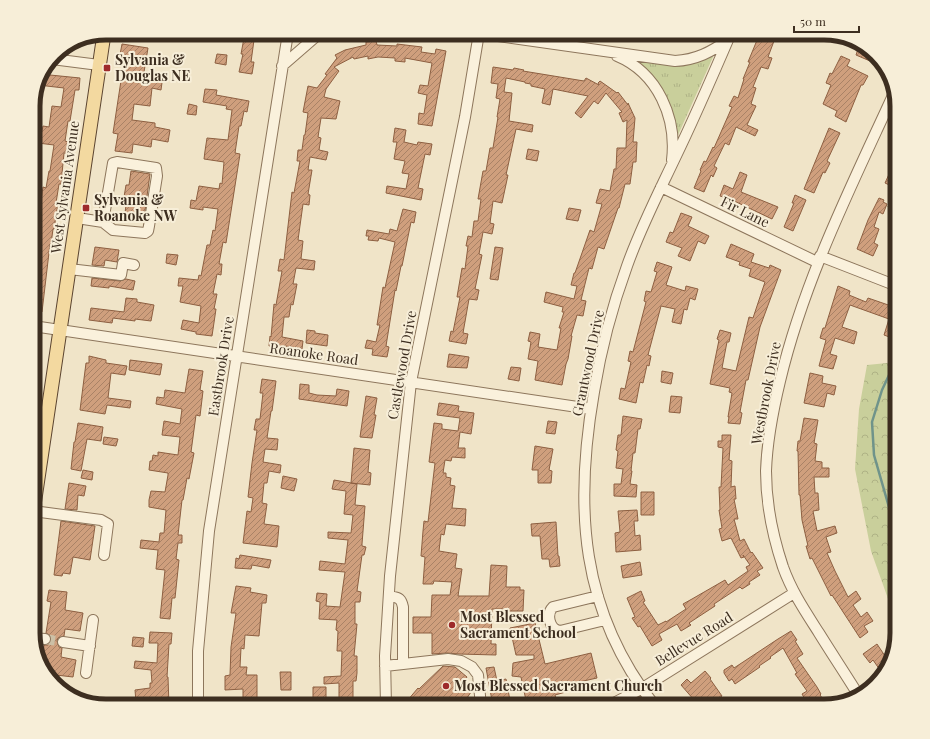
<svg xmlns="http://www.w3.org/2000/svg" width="930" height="739" font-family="'Playfair Display',serif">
<defs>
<pattern id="grass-tufts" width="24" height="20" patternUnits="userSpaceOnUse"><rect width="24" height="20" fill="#c9cf9b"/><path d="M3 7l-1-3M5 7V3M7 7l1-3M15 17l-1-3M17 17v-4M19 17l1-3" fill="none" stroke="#aeb285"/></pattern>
<pattern id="forest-crowns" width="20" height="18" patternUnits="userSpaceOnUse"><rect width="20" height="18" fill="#c9cf9b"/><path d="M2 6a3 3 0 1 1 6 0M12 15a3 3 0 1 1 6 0" fill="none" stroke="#aeb285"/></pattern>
<pattern id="building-hatch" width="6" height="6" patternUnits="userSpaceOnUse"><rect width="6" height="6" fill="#cf9f7d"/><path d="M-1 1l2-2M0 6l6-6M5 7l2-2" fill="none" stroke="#a98266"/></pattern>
</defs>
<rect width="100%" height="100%" fill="#f0e4c8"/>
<path fill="url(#grass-tufts)" d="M710,55L713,57L678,135L676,136L639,65L640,61C668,64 685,69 710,55Z"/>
<path fill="url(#forest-crowns)" d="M897,362V617L892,610L871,551L855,469L859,409L867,365Z
M637,697H642L650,706H616Z"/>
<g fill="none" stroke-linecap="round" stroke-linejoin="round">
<path stroke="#6f938a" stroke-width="2.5" d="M897,535L874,455L872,422L882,390L897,358"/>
</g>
<path fill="url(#building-hatch)" stroke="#8d5f41" d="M236,33H258L257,40H254L251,62H254L252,74L239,72L243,54H241L244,38L236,37Z
M760,33H777L768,57L772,58L768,69L761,67L753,87L756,88L751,104L756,106L747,125L758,130L755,136L736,127L729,145L725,143L714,166L717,168L713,177L711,175L704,192L694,188L701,171L700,170L704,161L706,162L713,147L714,148L732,107L729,106L734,96L738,98L744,79H743L750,62H748Z
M376,41L377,45L397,46V44L422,47L421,52L435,54L436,49L446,51L432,126L418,124L419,113L424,114L427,95L418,93L420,85L428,86L432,63L405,58V62L395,61V58L378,57L368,59V56L354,59L353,57L334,67L339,71L326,89L324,97L340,101L336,119L321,118L318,137L321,138L319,150L328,152L326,160L310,157L308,170H312L308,194L310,195L309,205L303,204L298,240L303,241L301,259L315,261L314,270L296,268L293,284H297L293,305L291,304L289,317H284L282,337L303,341L302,349L286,346V349L269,346L270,336L271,337L274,304L276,305L282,271H278L280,259L284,260L292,192L294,193L300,161H297L298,150H302L304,135H305L308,113L303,112L308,86L317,88L327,75L325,74L337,58L335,55L345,50L366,45V42Z
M122,44L148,48L144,72L163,75L161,90L152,88L150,106L134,104L132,120L155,123V127L170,130L168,142L152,139L151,147L133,144L132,153L115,151L118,134L113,133L124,61L119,60Z
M859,46L872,51L884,67L856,55Z
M217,54L227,55L226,65L215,63Z
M841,56L850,60L847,66L868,76L863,85H861L846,122L835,116L837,111L823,104L831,85L826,83L830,73L832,74Z
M493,67L513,70L514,68L524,70L523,71L584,81L586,78L599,85L598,83L600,81L617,93L618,92L628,105V103L635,118L633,142H637L636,162H633L630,184H625L619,208H618L604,249L598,247L592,269L589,268L581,300L586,301L583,316L577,315L571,336H572L568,359L566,364L562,385L535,380L538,361L528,359L531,342L528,341L530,332L540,334L538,347L557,350L561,328H559L564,312H562L563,307L544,302L546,292L574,299L577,286L571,285L574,273H575L590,230L594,232L602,204L596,203L600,189L610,191L614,169H616L617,148H626L627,120L623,122L619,113L622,112L606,93L598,104L594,101L581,118L575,113L588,96L553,89L550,105L542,103L545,89L531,86V84L525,83V82L506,78L504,92L512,93L509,121L533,125L532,132L516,129L506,175H508L502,203L493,201L490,223L494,224L492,234L483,232L479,254L482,255L475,289L479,290L477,300L469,299L463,333L468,334L466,344L449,341L451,331L453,332L460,297H457L462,268L465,269L468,246H466L468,236L472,237L474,221H478L481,199H478L483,171H486L490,148H493L498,117H497L500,99L496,98L498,84L491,83Z
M40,74L80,78L79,90H75L70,121H68L65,141L68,142L66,153H64L61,184H59L56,203H58L54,229H53L51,244H50L42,312L33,311V265L40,227H36L37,213H36L38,201H41L43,187L46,188L49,171H50L54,145L38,143L39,135H41L43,126L49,127L52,106L61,107L64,88L38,85Z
M205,89L217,90L216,95L249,101L247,112L244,111L241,126H239L235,153L240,154L226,243L223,242L219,264H222L221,275L217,274L213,294H217L214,309H216L212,336L196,334V332L181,329L183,320L199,323L201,306L180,302L183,286H178L179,278L198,280L199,275L201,276L207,245H210L213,230L215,231L218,209L203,207V210L190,208L191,200L196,201L199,186L219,189L220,183L222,184L224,162L204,159L205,151L207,138L228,140L232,110L226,109L227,106L203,102Z
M189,104L197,106L196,115L187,114Z
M395,128L406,130L404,142L417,145L418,142L432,144L430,155L425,154L418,188L423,189L421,200L386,193L387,186L406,189L409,174L402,173L405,161L394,159L397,142H393Z
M829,128L840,133L827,161L830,163L825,173L823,172L814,193L804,189Z
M528,149L539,151L537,161L526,159Z
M131,171L150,174L144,218L125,213L127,197H124L126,185H129Z
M740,172L747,175L741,192L778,207L772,219L730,199L720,196L724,185L733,189Z
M890,172L897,175V211L888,207L896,188L885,183Z
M795,195L806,200L793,231L784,227L794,203H792Z
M879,198L884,200L883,202L887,204L883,214L879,212L874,227L879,229L874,243L878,245L873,256L857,249L868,220Z
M569,208L581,210L578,221L566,219Z
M403,209L416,212L414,223L411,222L402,266H401L396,291L395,290L386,346L389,347L387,357L372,355L373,349L365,348L367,340L376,342L380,325H377L383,287L385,288L395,242L379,238L378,241L368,240L369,236H366L367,230L389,234L390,229L397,231Z
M681,213L692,217L688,226L709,236L705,244L698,241L690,261L678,256L682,248L666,242L670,232L673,233Z
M896,243H897V265L889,262Z
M731,244L754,254L751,262L769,268L770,265L781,270L760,327L748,380H746L740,412L742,413L740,424L728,423L729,417H728L732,393L729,392L730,388L710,384L719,340L717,339L720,330L731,333L729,342H727L722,368L736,371L749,317L753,318L765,282L749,276L751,269L739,265L740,262L726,257Z
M95,247L119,250L117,262L105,260L104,266L92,265Z
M495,247L503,248L498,280L490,279Z
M167,254L178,255L176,265L166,263Z
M657,262L672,267L666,285L685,291L686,286L698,289L695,300L690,298L687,310L684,309L681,324L672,322L675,309L661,306L648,355L651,356L649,366L647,365L643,383L640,382L636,403L619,399L621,388L625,389L631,362L628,361L630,351L633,352L646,302L644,301L646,291L651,292L657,272L654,271Z
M92,278L120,281L126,279L135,281L133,290L109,286V288L91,286Z
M838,286L850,291L849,295L866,302L868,298L897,308V321L892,338L884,335L889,319L850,305L842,327L857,332L854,344L835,338L830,354L837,356L833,369L819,366L826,340L820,338L823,328H825Z
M126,298L137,299V302L154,305L151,321L135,319V321L113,318L112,323L89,320L91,308L124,312Z
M307,330L315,331V333L328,335L327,346L306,343Z
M449,354L469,357L467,368L447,367Z
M89,356L106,360V363L127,366L125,375L111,373L108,398L131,401L130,408L107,405L105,414L80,410L86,363H89Z
M130,360L162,364L160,375L129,370Z
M511,367L521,368L519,381L508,379Z
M189,369L203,371L200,390L203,391L200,416L196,415L191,452L194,453L189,479L187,478L183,500H182L178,535H182V543H178L176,559L179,560L175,598H172L170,619L160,618L165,570L156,569L158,550L140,548L141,540L159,542L160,533H164L166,510L149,507V500L151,491L165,492L168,475V473L149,470L150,461H152L153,455L158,456V452L178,455L180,437L162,435L164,421L180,424L182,409L156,404L157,397L164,398L165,390L185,393Z
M662,371L673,373L671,384L661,382Z
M810,373L823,376L822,383L836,386L834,395L827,393L824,407L804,403Z
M262,379L276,381L272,411H271L267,438L278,439L277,450L265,449L263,462L281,465L280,473L269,471L267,483H264L262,503L267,504L264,524L279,526L277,547L243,543L247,511L251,512L253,498L248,497L252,463L257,430H254L256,419H260L263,393H260Z
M300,384L309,385V393L317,395L336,396L337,389L349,391L347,406L299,399Z
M366,396L377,398L374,415H376L372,438L360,437Z
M671,396L682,397L680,413L669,412Z
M439,403L459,406L458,411L474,413L471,434L460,432L458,448H465V458L452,457L451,461L445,460L443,473H446V477L451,478L450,485L455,486L452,508L466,509L465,526L446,524L444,535L441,534L439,551L457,554L455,568L462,569L458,596H489L491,565L507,566L506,587H520V590H524L523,611H506V609H492L491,644H496V655L459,654L447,653L432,654V633H413V617H431L432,595H450L452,582L434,581L433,584H423L425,557L421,556L423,531L424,521L428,522L435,463L429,462L434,423L442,424V429L458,431L460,418L437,415Z
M623,416L642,419L640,429H638L635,453H633L631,471H632L630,484L637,485L636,497L614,496V484H621L623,469L616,468L618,451L616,450L618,435H621Z
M804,418L818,420L814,443L817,444L815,461L822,462V468H829V477H814L815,493H818L819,510L813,511L817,531L835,526L837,533L826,537L831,552L827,553L835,571L848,597L856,591L861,599L853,605L861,617L867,612L873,621L864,626L868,632L860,638L832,595L831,596L812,558L810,559L806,546H808L802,520L800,495H799L798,451H797L798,441H800Z
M548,421L557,422L555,434L546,433Z
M78,423L103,427L101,441L87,439L81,471L71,469L74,442H75Z
M722,435H731L729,460L732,461L731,487L735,486L736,499H734L738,519H734L740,541L744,539L751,553L752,552L763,568L757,571L760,575L749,582L750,584L742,589L740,587L714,604L715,606L689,623L691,625L681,631L677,624L659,634L662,640L652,646L640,626L638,627L632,618L635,617L627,598L641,591L645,601L643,602L658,625L666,621V622L686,609L683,604L692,599L725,580L728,585L748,571L746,567L750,565L743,555L744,557L741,558L731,538L722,541L719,529L722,528L719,510H720L719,487H721L723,448L718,447V441H722Z
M104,437L118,439L116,446L103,444Z
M535,446L553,449L549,470L552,471L551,483H538V470H532Z
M354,448L370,450L368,472L371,473L370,485L351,483L357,484L355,505L365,506L362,544V546L366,547L364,555H362L357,591L361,592L360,602H355V624H357L354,656H357V673L356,681H353V706H339V683L324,684V677L341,676L342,651H337L338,631L336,630L337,620L319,619L320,602L316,601L317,593L327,594L326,606L340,607L345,572L319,570L320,561L345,564L348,540L328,538V532L351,533L353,515L344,514L346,491L332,489L334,480L351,483Z
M83,470L93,472L92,480L81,478Z
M283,476L297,479L294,491L281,488Z
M69,483L86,486L84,496L78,495L77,510L65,509Z
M641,492H654V515H641Z
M637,510L638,521H634L635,536L640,535L641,550L616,552L615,533L620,532L618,511Z
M61,521L95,526L90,560L73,557L70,574L63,573L62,576L54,575Z
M556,522L558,556H559L560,566L550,567L549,559H542L540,536H532L531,524Z
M240,555L271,560L269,568L252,565L251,569L235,568L236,558L239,559Z
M640,562L642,575L623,578L621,566Z
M236,586L251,588L250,592L267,595L266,603H262L259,636L245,635L244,649L241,648L240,667H247L246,675H257V701H243V689L225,690V676L230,675L231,647L236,613H231Z
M49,590L67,592L65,610L83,613L80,631L65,629L64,636L58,638L57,641L59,647L62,648L61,657L76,660L73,677L56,675L55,678L49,677L41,666L44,645H48L51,640V636L46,633L51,602L47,601Z
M535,623L545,664L591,653L597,678L579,682L580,688L555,695L556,699L551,700L552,703L532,706L531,704L527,705L521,677L512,676L513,663L534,659V655H516L510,628Z
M791,631L797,640L795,641L803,654L797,658L817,687L821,694L820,695L827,705L809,706L802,694L807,691L795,674L797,673L783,648L770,657L771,658L759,666L760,667L735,684L732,679L729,681L724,673V670L732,665L734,668L778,639Z
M150,632L172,633L171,644H169L167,677H168L169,706H156V700L136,702L135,690L150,688V683H152L151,670L134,668L135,661L157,663L158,643H149Z
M133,637L144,638L143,647L132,646Z
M877,644L887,659L882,673L873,660L870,663L863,654Z
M443,666L455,667L467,677L465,680L470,685L469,687L473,689L465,701L460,698L455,706H413L407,701L418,688L419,689Z
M494,667L497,681L506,679L511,706H493L486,668Z
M705,671L711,678L710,679L722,696L709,706H689L695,701L681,685L687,679L691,683Z
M280,672H291V690H281Z
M313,687H326V698L313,699Z"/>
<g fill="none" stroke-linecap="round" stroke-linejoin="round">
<path stroke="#ccc0a6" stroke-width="10" stroke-dasharray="10 5" stroke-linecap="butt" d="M45,639L63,642"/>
<defs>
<path id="minor" d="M477,33L675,61C696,60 711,52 728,40
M617,56C658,73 677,118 672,160
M52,59L99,65
M282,66L320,33
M661,187L817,262
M77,218L103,222L113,230L145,233L148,231L149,226L157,176L156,168L117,162L113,163L103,222
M820,256L897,286
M69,269L121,275L123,263L134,265
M33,326L591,409
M33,511L101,520L108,524L104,555
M389,596C398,598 401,597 403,607V664
M598,596L553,607C546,614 549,629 560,631L605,620
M33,638L45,639
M63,642L90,646
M385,666L448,659L461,661L472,667L478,675L481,706
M86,673L93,620
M859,696C846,675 832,654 819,633C805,611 792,592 783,567C773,537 766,503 766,471C767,441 773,410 780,381C804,280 851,187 894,93
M198,706V651L209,531L288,33
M386,706L385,656L390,576L411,382L465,117L479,33
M608,706L641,689L794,593
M655,706C580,611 574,507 594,392C601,349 612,307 627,266C640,229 658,194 675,158C695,117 713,75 731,33"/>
<path id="major" d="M33,512L104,34"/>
</defs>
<use href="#minor" stroke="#8d765c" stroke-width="12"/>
<use href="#major" stroke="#5b4430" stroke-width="15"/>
<use href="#minor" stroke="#faf1dc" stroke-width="10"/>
<use href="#major" stroke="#f3d9a0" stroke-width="13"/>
</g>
<g fill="#9e2a2b" stroke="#f7eed8" stroke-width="1.5">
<rect x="103" y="64" width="8" height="8" rx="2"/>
<rect x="82" y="204" width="8" height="8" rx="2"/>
<circle cx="452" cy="625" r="4"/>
<circle cx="446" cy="686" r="4"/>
</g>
<g text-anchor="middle" stroke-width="4" stroke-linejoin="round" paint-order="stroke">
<g font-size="14" font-weight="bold" fill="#3d2e20" stroke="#f7eed8" text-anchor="start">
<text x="115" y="65">Sylvania &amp;<tspan x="115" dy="16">Douglas NE</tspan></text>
<text x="94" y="205">Sylvania &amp;<tspan x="94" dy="16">Roanoke NW</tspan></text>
<text x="460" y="622">Most Blessed<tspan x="460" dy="16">Sacrament School</tspan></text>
<text x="454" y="691">Most Blessed Sacrament Church</text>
</g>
<g font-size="14" fill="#3d2e20" stroke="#f7eed8">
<text transform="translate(65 187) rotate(-82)" y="5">West Sylvania Avenue</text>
<text transform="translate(745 212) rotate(26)" y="5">Fir Lane</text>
<text transform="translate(314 354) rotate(8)" y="5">Roanoke Road</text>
<text transform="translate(588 363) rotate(-78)" y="5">Grantwood Drive</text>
<text transform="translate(402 365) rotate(-80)" y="5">Castlewood Drive</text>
<text transform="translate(221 366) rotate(-81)" y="5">Eastbrook Drive</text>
<text transform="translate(766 393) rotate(-79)" y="5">Westbrook Drive</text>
<text transform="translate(694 639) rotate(-32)" y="5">Bellevue Road</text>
</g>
</g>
<path d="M0 0H930V739H0ZM106 40H824A66 66 0 0 1 890 106V633A66 66 0 0 1 824 699H106A66 66 0 0 1 40 633V106A66 66 0 0 1 106 40Z" fill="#f7eed8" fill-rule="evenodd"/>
<path fill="none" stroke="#3d2e20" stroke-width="5" d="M106 40H824A66 66 0 0 1 890 106V633A66 66 0 0 1 824 699H106A66 66 0 0 1 40 633V106A66 66 0 0 1 106 40Z"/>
<path d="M794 26v6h65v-6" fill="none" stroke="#3d2e20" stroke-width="2"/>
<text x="800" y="26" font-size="12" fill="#3d2e20" stroke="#f7eed8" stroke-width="3" paint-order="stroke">50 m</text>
</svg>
